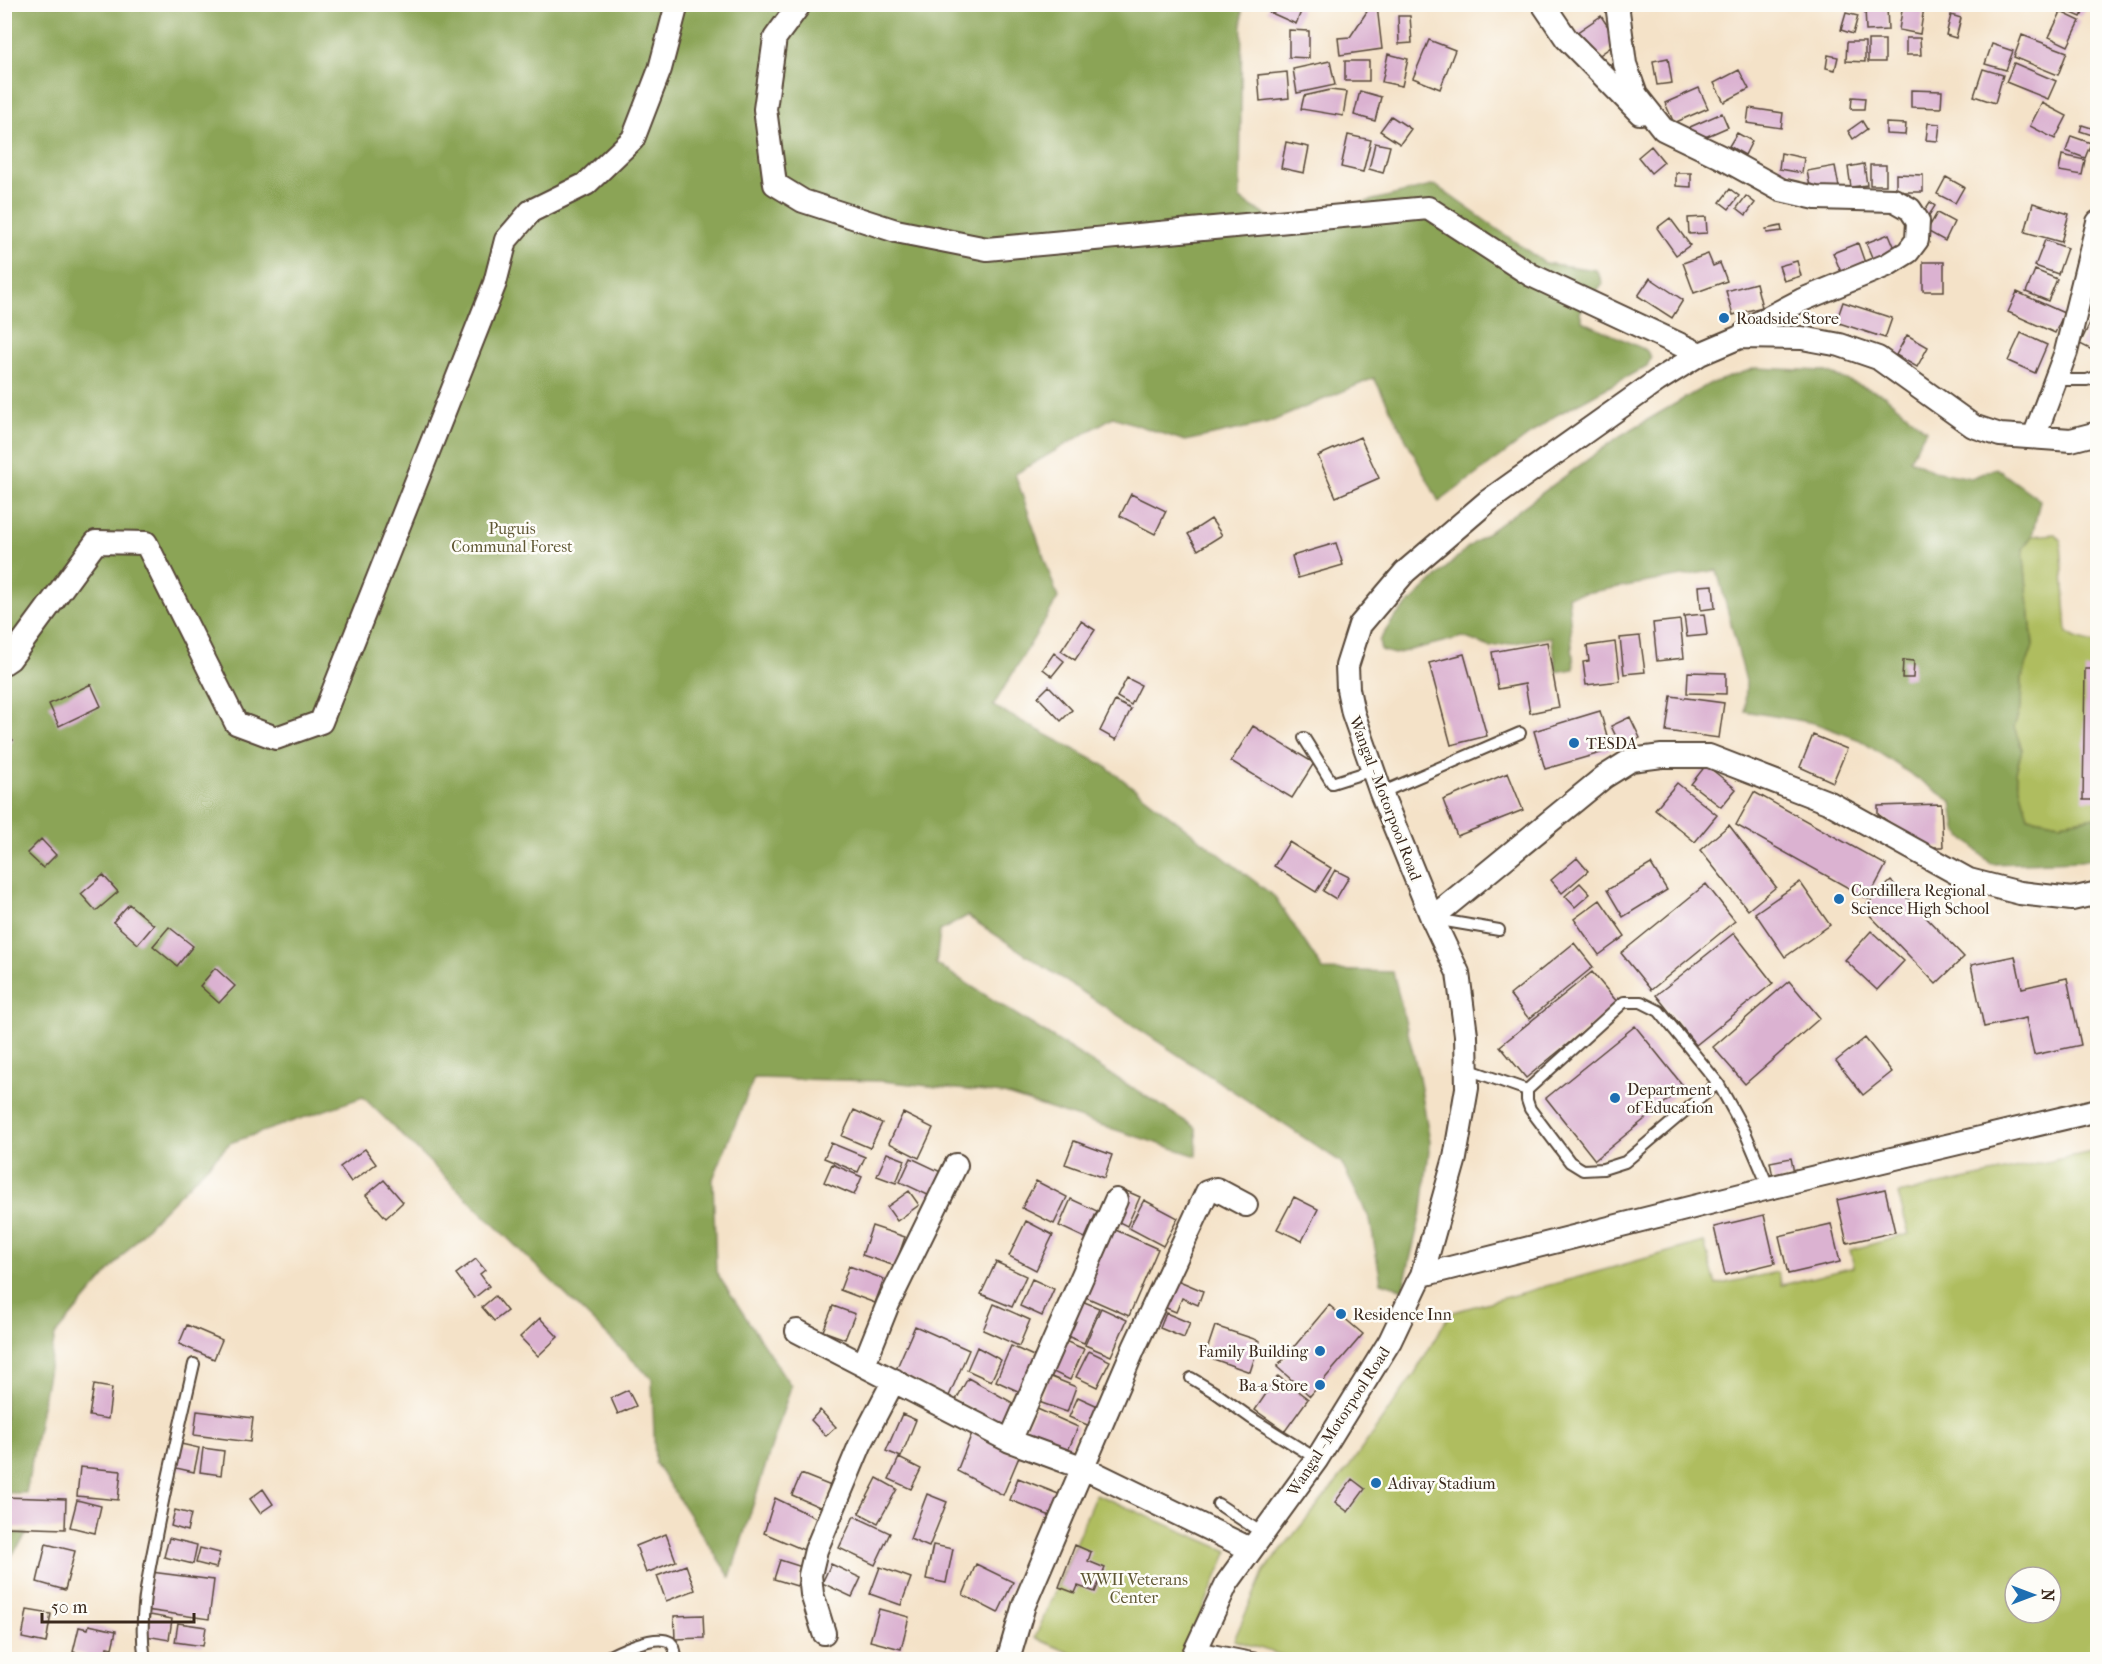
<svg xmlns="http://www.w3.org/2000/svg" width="2102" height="1664" font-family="'IM FELL French Canon',serif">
<rect width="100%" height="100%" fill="#fdfcf7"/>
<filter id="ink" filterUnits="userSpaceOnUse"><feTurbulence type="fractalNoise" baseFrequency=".0167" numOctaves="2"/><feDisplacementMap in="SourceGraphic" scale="12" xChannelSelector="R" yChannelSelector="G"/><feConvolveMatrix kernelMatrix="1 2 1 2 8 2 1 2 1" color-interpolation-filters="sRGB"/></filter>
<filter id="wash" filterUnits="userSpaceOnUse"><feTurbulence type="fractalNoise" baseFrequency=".008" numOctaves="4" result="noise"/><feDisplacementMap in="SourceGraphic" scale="24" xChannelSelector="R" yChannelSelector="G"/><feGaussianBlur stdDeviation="1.35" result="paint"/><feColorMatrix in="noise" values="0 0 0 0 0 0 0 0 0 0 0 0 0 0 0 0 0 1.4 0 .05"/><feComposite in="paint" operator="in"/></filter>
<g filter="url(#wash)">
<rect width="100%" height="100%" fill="#f4e2c8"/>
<path fill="#afbd5f" stroke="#75743e" stroke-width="1.5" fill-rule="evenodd" d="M2055,534L2061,541L2067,633L2076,638L2097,644V817L2060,823L2028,817L2016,772L2022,749L2014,727L2021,706L2022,678L2033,646L2023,548L2032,536Z
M2097,1151V1659L1297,1660L1234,1640L1264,1571L1349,1467L1415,1373L1450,1313L1704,1242L1716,1285L1777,1272L1782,1285L1854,1267L1850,1250L1909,1234L1898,1194ZM2015,1577H2051V1613H2015Z
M1096,1494L1228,1551L1182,1659H1084L1035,1638Z"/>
<path fill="#8ba456" stroke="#63673a" stroke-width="1.5" d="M4,5H1242L1240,199L1278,223L1435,185L1545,263L1596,270L1603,283L1580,312L1582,321L1646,350L1651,357L1647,366L1555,416L1439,502L1374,378L1268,423L1185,441L1113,417L1015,474L1058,598L993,706L1105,766L1275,897L1323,970L1393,972L1419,1077L1430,1142L1422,1209L1403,1289L1381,1282L1370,1220L1341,1162L967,916L940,931L936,964L1196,1128L1197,1156L1004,1094L882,1081L754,1078L713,1179L716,1272L791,1386L730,1577L655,1463L652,1379L363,1097L230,1143L148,1226L55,1335L26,1493H5Z
M1756,368L1824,371L1884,395L1926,430L1910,459L1933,471L1971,478L1996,468L2040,500L2032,536L2023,549L2033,646L2022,678L2021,706L2014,727L2022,749L2016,772L2028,817L2060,823L2097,817V858L2080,861L1991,864L1956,830L1952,802L1860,740L1814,723L1745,711L1746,681L1717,570L1568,596L1574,669L1557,672L1551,637L1490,647L1463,637L1394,654L1381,650L1379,641L1395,617L1467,548L1620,436L1709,384Z
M5,1532L27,1534L5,1565L4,1532Z"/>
<g id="blocks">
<path fill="#dbb2d1" d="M1270,4H1293L1302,9L1296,24L1267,11Z
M1372,4L1377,6L1382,49L1340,55L1338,38L1350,37Z
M1903,4L1924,7L1920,34L1899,30Z
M2067,4H2087L2081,17L2065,10Z
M1887,6L1888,30L1866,31L1865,7Z
M2061,12L2080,21L2068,46L2049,37Z
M1846,13L1858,16L1853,34L1841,30Z
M1951,15L1961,18L1956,38L1946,35Z
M1398,16H1410L1412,43L1399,44Z
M1601,16L1618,42L1594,59L1576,33Z
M1289,30L1309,31V58L1289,57Z
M2022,35L2067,52L2058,75L2014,57Z
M1906,38H1920L1921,55H1906Z
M1429,40L1455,50L1440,89L1413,78Z
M1868,40H1885V62H1868Z
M1847,42H1865V62L1846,61Z
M1992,44L2013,51L2006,70L1985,64Z
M1388,54L1408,59L1402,86L1382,82Z
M1828,55L1838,57L1835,70L1826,68Z
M1668,58L1672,83L1657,85L1653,61Z
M1330,61L1335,85L1297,93L1293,69Z
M1345,61H1369V81H1345Z
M2014,63L2056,81L2048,99L2006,82Z
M1983,69L2003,75L1995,103L1974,96Z
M1739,70L1749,89L1724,102L1714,83Z
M1287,72L1289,98L1260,101L1258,75Z
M1699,88L1708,108L1674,123L1665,103Z
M1330,90L1347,92L1343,116L1301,109L1304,96Z
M1911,90L1942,91L1941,108L1911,107Z
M1360,91L1381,97L1375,121L1354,115Z
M1852,97L1865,98L1864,109H1851Z
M2042,103L2067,116L2055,139L2030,126Z
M1749,108L1783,113L1781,128L1747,123Z
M1722,113L1728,127L1696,141L1690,127Z
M1391,116L1411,129L1400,144L1380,131Z
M1862,121L1867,129L1853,139L1848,131Z
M1886,123L1906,124L1905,135L1886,134Z
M1928,123L1940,124L1938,141L1926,140Z
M2082,125L2098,130V137L2080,131Z
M1737,133L1752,141L1745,155L1729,146Z
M1348,135L1371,140L1363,172L1341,167Z
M2071,136L2091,143L2085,158L2066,151Z
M1286,142L1309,147L1304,173L1281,168Z
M1375,143L1390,146L1383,173L1369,169Z
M1651,146L1664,162L1651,173L1638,157Z
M1781,153L1804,158L1802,173L1779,169Z
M2062,155L2085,160L2082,175L2059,171Z
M1864,164L1867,185L1851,187L1848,167Z
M1870,165H1886V185H1870Z
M1835,166L1839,187L1811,192L1807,171Z
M1676,173H1691V187L1676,186Z
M1896,174L1923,175V192H1896Z
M1946,177L1964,187L1955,203L1937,194Z
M1730,189L1739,196L1729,209L1720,202Z
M1746,196L1755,203L1746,215L1737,208Z
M1930,202L1935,206L1926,220L1921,216Z
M2033,203L2069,214L2061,242L2025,232Z
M1937,213L1954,222L1945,241L1927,231Z
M1706,217L1707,233L1689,234L1688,218Z
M1670,218L1690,245L1676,255L1657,228Z
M1781,226L1782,231L1767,233L1766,229Z
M1889,234L1897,253L1874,262L1866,243Z
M2045,240L2067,248L2058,274L2035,266Z
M1858,243L1865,263L1841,272L1833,253Z
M1708,254L1713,266L1720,263L1727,281L1694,293L1683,263Z
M1797,261L1801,276L1784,281L1779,266Z
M1923,262H1944V291H1923Z
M2035,270L2057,279L2048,301L2026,292Z
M1650,278L1683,300L1672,318L1638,296Z
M1756,283L1762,307L1733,315L1726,291Z
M2017,292L2064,313L2055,333L2008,312Z
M1843,302L1892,318L1885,338L1836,322Z
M2098,306V347L2096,352L2080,344Z
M2021,333L2047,345L2035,373L2008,361Z
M1907,335L1928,347L1917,367L1896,355Z
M1360,437L1379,478L1336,497L1318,456Z
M1131,494L1166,511L1155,534L1120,516Z
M1211,519L1222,535L1198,550L1188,534Z
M1336,543L1343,565L1298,578L1292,556Z
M1713,585L1715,608L1701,610L1699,586Z
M1704,614L1707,635L1687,637L1684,616Z
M1680,620L1684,658L1657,661L1653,623Z
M1081,621L1095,630L1075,660L1061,651Z
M1640,636L1645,672L1624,674L1620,638Z
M1547,642L1559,707L1530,713L1525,684L1498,689L1492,652Z
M1615,642L1620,681L1586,685L1583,662L1589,661L1587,646Z
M1054,653L1064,661L1052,676L1043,669Z
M1464,654L1487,736L1451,745L1429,663Z
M1903,660L1914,661L1913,678H1902Z
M2085,669H2098V800H2083Z
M1688,672L1726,673V694L1687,693Z
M1127,678L1141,685L1131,705L1117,697Z
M91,684L101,706L59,726L49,704Z
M1049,686L1072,710L1061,721L1038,697Z
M1671,696L1724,703L1719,738L1666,731Z
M1115,701L1131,709L1116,740L1100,731Z
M1600,711L1611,750L1545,769L1534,731Z
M1630,717L1640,738L1621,747L1611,726Z
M1253,726L1314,763L1292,798L1231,761Z
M4,732L13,740L4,749Z
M1813,735L1847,749L1833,782L1800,767Z
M1706,765L1736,789L1721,807L1691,784Z
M1508,773L1523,810L1457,836L1443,800Z
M1677,783L1717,815L1695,842L1655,809Z
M1754,792L1886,865L1868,899L1736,825Z
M1941,804L1943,847H1923L1878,814V806Z
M1729,825L1776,887L1748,910L1700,850Z
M41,839L56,855L43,868L27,853Z
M1289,842L1331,868L1316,892L1274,866Z
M1577,858L1588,871L1562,893L1551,880Z
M1651,864L1667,890L1623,917L1607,890Z
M1335,870L1349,877L1336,899L1323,891Z
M103,875L118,892L96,911L81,894Z
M1891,881L1964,957L1936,984L1863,908Z
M1800,882L1830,925L1785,957L1755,913Z
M1580,883L1590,894L1575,907L1565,896Z
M1706,884L1735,921L1651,990L1621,953Z
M1600,900L1625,936L1599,955L1574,919Z
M129,904L154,925L138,944L113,922Z
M169,927L193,946L177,966L153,946Z
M1871,931L1904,961L1877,990L1845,960Z
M1734,933L1773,983L1696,1045L1656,995Z
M1574,943L1593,967L1529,1019L1510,995Z
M2015,956L2022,988L2067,978L2081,1045L2034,1055L2026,1018L1984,1027L1971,965Z
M215,968L235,986L219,1003L200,986Z
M1592,972L1618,1003L1526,1078L1500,1046Z
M1789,981L1820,1018L1745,1084L1713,1047Z
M1635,1026L1684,1087L1595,1160L1546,1098Z
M1865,1038L1892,1072L1863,1095L1836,1061Z
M854,1110L882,1123L870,1148L842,1136Z
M903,1113L933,1128L919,1158L889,1143Z
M1074,1141L1112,1155L1104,1178L1065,1164Z
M831,1143L865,1157L858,1172L824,1158Z
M365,1149L376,1164L351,1182L340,1167Z
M887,1153L905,1160L896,1183L877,1176Z
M911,1158L943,1173L932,1197L900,1182Z
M1791,1158L1795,1177L1774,1182L1770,1162Z
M832,1164L862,1177L854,1195L824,1182Z
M384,1180L403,1202L386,1218L366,1195Z
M1036,1181L1067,1197L1054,1224L1022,1208Z
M1885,1189L1895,1232L1847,1243L1837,1200Z
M1124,1190L1140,1197L1127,1226L1111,1218Z
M909,1191L919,1205L897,1221L887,1207Z
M1294,1197L1318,1209L1302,1241L1277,1229Z
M1071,1199L1097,1211L1085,1238L1059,1226Z
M1144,1200L1178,1218L1163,1246L1129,1228Z
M1764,1215L1775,1263L1725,1275L1714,1227Z
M1026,1221L1053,1235L1036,1270L1009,1256Z
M1831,1224L1840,1262L1788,1274L1779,1236Z
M872,1226L905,1237L895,1266L862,1255Z
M1109,1227L1158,1249L1129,1316L1079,1294Z
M476,1259L485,1270L480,1274L489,1286L474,1298L456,1274Z
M996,1262L1026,1276L1012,1307L981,1294Z
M849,1266L884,1279L875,1303L840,1290Z
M1170,1277L1203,1291L1198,1305L1182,1298L1176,1312L1159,1305Z
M1032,1279L1054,1289L1042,1316L1020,1306Z
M495,1296L507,1311L494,1321L482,1307Z
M1077,1299L1099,1308L1084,1343L1062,1334Z
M994,1304L1030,1320L1019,1346L983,1330Z
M1329,1305L1363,1334L1310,1396L1277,1367Z
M833,1306L855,1314L845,1339L823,1331Z
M1101,1308L1127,1320L1111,1356L1085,1345Z
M1166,1313L1190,1323L1184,1338L1160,1328Z
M540,1318L558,1337L538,1356L520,1337Z
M187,1325L222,1340L214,1359L179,1344Z
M915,1326L969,1350L949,1396L895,1372Z
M1215,1326L1260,1341L1250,1372L1205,1356Z
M1065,1341L1084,1349L1070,1380L1051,1371Z
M1011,1346L1038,1358L1022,1393L996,1381Z
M977,1347L1001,1360L991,1381L967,1370Z
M1089,1351L1110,1361L1097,1387L1076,1377Z
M1049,1376L1076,1387L1067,1412L1039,1402Z
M1278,1376L1308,1399L1285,1431L1255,1410Z
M968,1378L1022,1408L1011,1431L956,1400Z
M94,1385L112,1388L108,1419L89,1416Z
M628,1390L636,1406L618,1414L611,1398Z
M1078,1397L1100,1407L1092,1427L1069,1417Z
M1035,1408L1078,1427L1067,1453L1023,1434Z
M820,1410L836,1427L826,1436L811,1420Z
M197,1411L253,1418L250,1442L194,1435Z
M902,1414L916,1420L901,1457L886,1451Z
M972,1433L1019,1457L1003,1495L957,1471Z
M181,1444L199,1448L194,1472L176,1468Z
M203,1448L224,1451L221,1475L200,1472Z
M899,1458L921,1469L911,1489L889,1479Z
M80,1467L121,1471L118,1500L77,1496Z
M801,1474L831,1486L822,1508L792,1495Z
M877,1478L897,1489L878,1523L859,1513Z
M1018,1478L1061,1495L1053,1517L1010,1500Z
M1352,1479L1365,1489L1348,1512L1335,1502Z
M263,1489L273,1504L260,1513L250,1499Z
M927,1494L947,1502L929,1547L910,1539Z
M4,1497L66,1499L65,1529L4,1527Z
M775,1498L816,1518L804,1550L764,1533Z
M77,1500L101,1506L95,1533L70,1527Z
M175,1510L191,1514L187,1531L171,1526Z
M854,1516L890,1533L875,1565L839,1548Z
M666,1534L676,1561L646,1573L636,1546Z
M169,1538L197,1545L193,1564L164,1557Z
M46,1544L75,1551L65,1590L37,1582Z
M933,1545L953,1549L946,1583L926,1579Z
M1075,1545L1091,1552L1088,1561L1105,1568L1095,1592L1078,1586L1075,1593L1059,1587Z
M200,1548L220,1553L216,1568L196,1563Z
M780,1560L802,1567L797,1586L774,1579Z
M831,1564L861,1578L852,1597L822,1583Z
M976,1564L1013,1582L998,1613L963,1595Z
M686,1565L695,1590L666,1601L657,1576Z
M880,1567L911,1578L901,1605L870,1594Z
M151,1572L214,1580L209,1619L146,1610Z
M879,1609L909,1617L901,1649L870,1641Z
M27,1610L51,1614L46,1643L22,1638Z
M8,1614L10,1633H4V1615Z
M150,1615L172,1619L169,1640L146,1636Z
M703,1615L704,1638L675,1639L674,1616Z
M178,1623L206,1627L203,1646L175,1642Z
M89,1625L116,1631L112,1648L107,1647L104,1659L73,1652L79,1627L88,1629Z
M866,1657V1660H832V1658Z"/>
</g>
</g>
<g filter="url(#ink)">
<use href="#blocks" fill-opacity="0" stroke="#574638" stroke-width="1.5"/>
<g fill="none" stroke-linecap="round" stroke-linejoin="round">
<defs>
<path id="service" d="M2055,380H2087L2098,376
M1304,738L1332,783L1373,770
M1381,793L1520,733
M1434,919L1499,930
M1467,1069L1527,1090
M1718,1083L1625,1162L1603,1169L1583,1170L1570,1162L1530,1109L1527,1100V1090L1624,1002H1641L1659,1011L1718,1083L1745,1132L1769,1188
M1191,1378L1216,1393L1251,1418L1317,1459
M1218,1504L1262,1533
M1197,1647L1262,1660
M145,1660C138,1618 148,1576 156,1536C167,1478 181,1421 194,1364
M602,1660C616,1652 655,1633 670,1642C675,1646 676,1654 676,1660"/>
<path id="minor" d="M800,4L775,38L765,109L775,184L803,201L896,231L987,249L1428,208L1531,275L1700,354
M1543,4L1566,38L1640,113
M1617,4L1625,64L1636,95L1663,129L1721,157L1781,190L1816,198L1894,200L1910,209L1918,221L1917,240L1908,252L1887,265L1802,300L1758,323L1740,337
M2034,437L2066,352L2098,222
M4,663L10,659L96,542L146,543L236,723L276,738L321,722L495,283L506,240L531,211L586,184L633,139L660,69L677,4
M1432,918L1604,777L1631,760L1662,756H1709L1830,803L1969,880L2020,893L2072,899L2098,893
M1422,1275L1769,1188L2098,1110
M797,1331L1010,1441L1084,1468L1250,1549
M864,1364L888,1304L956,1165
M1010,1441L1116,1200
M824,1633L812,1594L810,1575L816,1550L860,1445L894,1380
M1008,1660L1024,1605L1134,1348L1207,1192L1216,1189L1246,1205
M1191,1660L1227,1583L1317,1459L1390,1341L1417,1284L1422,1275L1455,1158L1467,1088L1466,1035L1458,973L1432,918L1381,793L1353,713L1348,689L1347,666L1360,625L1405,572L1488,501L1657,381L1700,354L1740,337L1802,338L1840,345L1878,358L1973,426L2000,435L2071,440L2098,433"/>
</defs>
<use href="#service" stroke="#574638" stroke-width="14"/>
<use href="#minor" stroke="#574638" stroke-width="26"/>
<use href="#service" stroke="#fff" stroke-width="10"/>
<use href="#minor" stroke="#fff" stroke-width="22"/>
</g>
</g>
<g fill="#1f6fb2" stroke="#fdfcf7" stroke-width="2">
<circle cx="1724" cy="318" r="6"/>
<circle cx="1574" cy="743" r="6"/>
<circle cx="1839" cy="899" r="6"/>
<circle cx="1615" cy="1098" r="6"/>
<circle cx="1341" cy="1314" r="6"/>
<circle cx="1320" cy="1351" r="6"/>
<circle cx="1320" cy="1385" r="6"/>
<circle cx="1376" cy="1483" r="6"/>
</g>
<g text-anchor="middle" stroke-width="5" stroke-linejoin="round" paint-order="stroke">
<g font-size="16" fill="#3b2a1e" stroke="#fdfcf7" text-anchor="start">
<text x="1736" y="324">Roadside Store</text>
<text x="1586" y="749">TESDA</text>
<text x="1851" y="896">Cordillera Regional<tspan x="1851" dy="18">Science High School</tspan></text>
<text x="1627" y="1095">Department<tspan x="1627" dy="18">of Education</tspan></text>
<text x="1353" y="1320">Residence Inn</text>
<text x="1308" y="1357" text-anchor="end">Family Building</text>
<text x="1308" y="1391" text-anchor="end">Ba-a Store</text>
<text x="1388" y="1489">Adivay Stadium</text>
</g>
<g font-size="16" fill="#5e5632" stroke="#fdfcf7">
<text x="512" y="534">Puguis<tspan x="512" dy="18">Communal Forest</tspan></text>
<text x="1134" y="1585">WWII Veterans<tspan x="1134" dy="18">Center</tspan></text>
</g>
<g font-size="16" fill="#3b2a1e" stroke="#fdfcf7">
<text transform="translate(1386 798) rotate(69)" y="6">Wangal - Motorpool Road</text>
<text transform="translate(1338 1421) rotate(-57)" y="6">Wangal - Motorpool Road</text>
</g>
</g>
<rect width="2102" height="1664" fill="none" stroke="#fdfcf7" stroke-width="24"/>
<g transform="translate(2033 1595) rotate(90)"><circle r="28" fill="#fdfcf7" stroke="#afa8a0" stroke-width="1.5"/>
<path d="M0-4.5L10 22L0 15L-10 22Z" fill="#1f6fb2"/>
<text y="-9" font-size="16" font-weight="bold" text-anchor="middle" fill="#3b2a1e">N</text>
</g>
<path d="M42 1613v9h152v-9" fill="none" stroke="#3b2a1e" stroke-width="3"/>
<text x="51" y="1613" font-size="18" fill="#3b2a1e" stroke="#fdfcf7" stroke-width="4.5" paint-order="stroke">50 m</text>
</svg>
